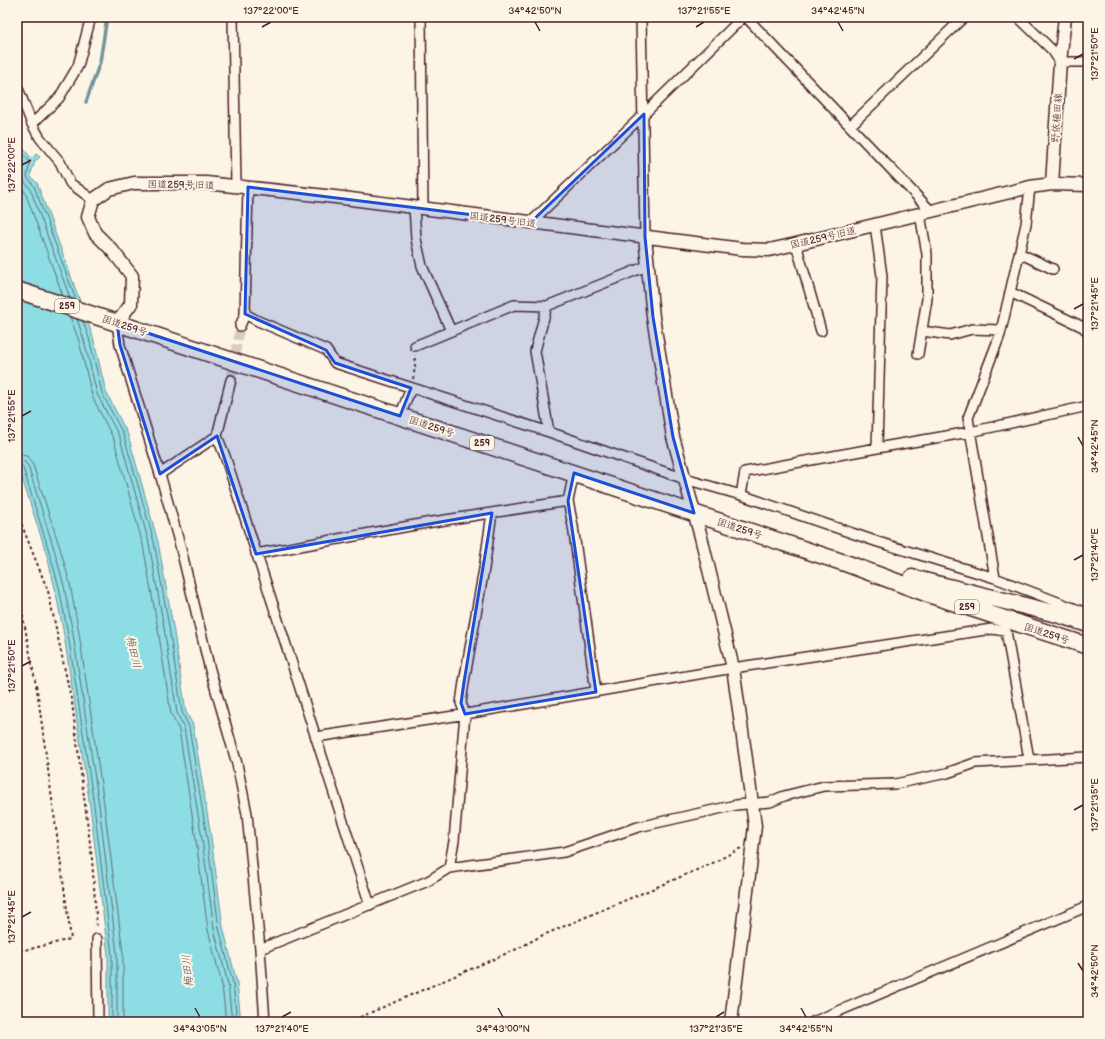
<svg xmlns="http://www.w3.org/2000/svg" width="1105" height="1039" font-family="'Balsamiq Sans','Klee One',sans-serif">
<rect width="100%" height="100%" fill="#fcf5e5"/>
<filter id="ink" filterUnits="userSpaceOnUse"><feTurbulence type="fractalNoise" baseFrequency=".025" numOctaves="2"/><feDisplacementMap in="SourceGraphic" scale="8" xChannelSelector="R" yChannelSelector="G"/><feConvolveMatrix kernelMatrix="1 2 1 2 8 2 1 2 1" color-interpolation-filters="sRGB"/></filter>
<g filter="url(#ink)">
<path fill="#8ddee4" stroke="#72929a" d="M17,139L18,142L32,159L36,154L40,157L35,161L30,176L37,183L93,337L106,392L128,435L158,542L173,626L186,712L193,725L211,837L223,927L237,983L241,1022H108V955L90,806L64,635L55,588L46,552L17,463Z"/>
<g fill="none" stroke-linecap="round" stroke-linejoin="round">
<path stroke="#656b75" stroke-width="1" d="M17,147L30,162L27,177L34,186L76,300
M17,155L24,164C22,178 20,177 30,188L70,298
M17,182L25,192L63,296
M70,317L79,341L92,396L114,440L143,545L158,629L171,714L179,730L196,840L208,930L222,985L226,1022
M77,319L84,340L97,394L120,438L149,543L164,628L177,713L184,728L202,839L214,929L228,984L232,1022
M83,321L89,338L102,393L124,436L154,542L169,627L182,712L189,727L207,838L219,928L233,983L237,1022
M17,454L27,456L33,465L60,548L70,584L79,633L104,804L123,953V1022
M17,460L24,461L28,466L54,549L64,586L73,634L99,805L117,954V1022
M17,465H21L23,468L49,551L59,587L68,634L94,805L112,955V1022"/>
<path stroke="#72929a" stroke-width="3.5" d="M86,102L100,62L107,17"/>
<path stroke="#d8cac0" stroke-width="9" stroke-dasharray="9 4.5" stroke-linecap="butt" d="M231,380L240,326"/>
<defs>
<path id="street" d="M233,17L236,186
M421,17L423,209
M641,17L645,237
M746,17L931,211
M1018,17L1053,51L1060,62H1088
M17,86L32,124L40,138L60,162L70,183L93,200
M32,124L59,98L78,66L91,17
M850,126L964,17
M414,207L416,239L422,266L451,331
M531,222L644,114L743,17
M875,225L882,276L877,448
M796,244L821,331
M1019,253L1053,269
M1010,292L1083,327L1088,332
M245,314L258,321L326,350L335,363L549,432L685,479L741,495L878,542L995,578L1084,612H1088
M117,323L120,345L160,474L181,549L209,666L237,764L247,814L260,949L265,1022
M240,326L245,314L248,187
M922,331L950,335L972,329L1001,330
M415,346L514,305L547,306
M918,354L927,299V254L920,214
M231,380L217,436L225,456L370,905
M400,416L411,388
M549,432L535,351L547,306L647,266
M574,473L568,501L573,526L596,692
M160,474L217,436
M741,495L745,472L877,448L970,432L1088,406
M256,554L426,523L568,501
M995,578L968,418L1000,335L1026,224L1030,187
M316,737L454,716L733,668L992,629L1006,631L1029,759
M449,868L454,841L465,714L461,703L464,682L484,569L492,513
M97,939L98,1022
M260,949L428,881L449,868L564,852L638,827L736,805L770,802L784,796L824,786L895,784L947,773L975,763L1088,757
M813,1022L1088,906"/>
<path id="secondary" d="M1052,184L1060,62L1065,17
M645,237L653,317L673,437L701,537L733,668L746,759L755,826L731,1022
M117,323L131,304L132,276L112,250L95,233L88,217L93,200L109,189L134,183H206L335,197L742,249L769,250L796,244L1030,187L1052,184L1088,185"/>
<path id="highway" d="M17,290L848,564L934,596L1088,646
M912,578L1057,614L1088,624"/>
</defs>
<use href="#street" stroke="#4a1f2b" stroke-width="12"/>
<use href="#secondary" stroke="#4a1f2b" stroke-width="15"/>
<use href="#highway" stroke="#4a1f2b" stroke-width="19"/>
<path stroke="#4a1f2b" stroke-width="2" stroke-dasharray="3 3" stroke-linecap="butt" d="M413,379L415,367V355
M17,513L48,591L72,703L92,859L97,929
M17,585L38,696L71,939L30,949L17,951
M349,1022L519,948L541,936L711,864L741,848"/>
<use href="#street" stroke="#fcf5e5" stroke-width="9"/>
<use href="#secondary" stroke="#fcf5e5" stroke-width="12"/>
<use href="#highway" stroke="#fcf5e5" stroke-width="16"/>
</g>
</g>
<path fill="#1d4ed8" fill-opacity="0.2" stroke="#1d4ed8" stroke-width="3" stroke-linejoin="round" d="M644,114L645,237L653,317L673,437L694,513L574,473L568,501L596,692L465,714L461,703L464,682L492,513L256,554L217,436L160,474L120,345L117,323L400,416L411,388L335,363L326,350L245,314L248,187L531,222Z"/>
<path fill="none" stroke="#4a1f2b" stroke-width="1.5" d="M535,22L540,31M838,22L843,31M262,27L271,22M696,27L704,22M1074,59L1083,54M22,165L31,160M1074,309L1083,304M22,416L31,411M1078,437L1083,446M1074,560L1083,555M22,666L31,661M1074,810L1083,805M22,917L31,912M1078,963L1083,971M195,1008L200,1017M498,1008L503,1017M801,1008L806,1017M282,1017L291,1012M716,1017L724,1012"/>
<g text-anchor="middle" stroke-width="4" stroke-linejoin="round" paint-order="stroke">
<g fill="#fcf5e5" stroke="#7f5f63" stroke-width="1">
<rect x="55" y="299" width="24" height="14" rx="3"/>
<rect x="470" y="436" width="24" height="14" rx="3"/>
<rect x="955" y="600" width="24" height="14" rx="3"/>
</g>
<g font-size="9" font-weight="bold" fill="#4a1f2b">
<text x="67" y="309">259</text>
<text x="482" y="446">259</text>
<text x="967" y="610">259</text>
</g>
<g font-size="10" fill="#4a1f2b" stroke="#fcf5e5">
<text transform="translate(1056 118) rotate(-86)" y="4">野依植田線</text>
<text transform="translate(181 184) rotate(1)" y="4">国道259号旧道</text>
<text transform="translate(503 219) rotate(7)" y="4">国道259号旧道</text>
<text transform="translate(823 237) rotate(-13)" y="4">国道259号旧道</text>
<text transform="translate(125 325) rotate(18)" y="4">国道259号</text>
<text transform="translate(432 426) rotate(18)" y="4">国道259号</text>
<text transform="translate(740 528) rotate(18)" y="4">国道259号</text>
<text transform="translate(1047 633) rotate(18)" y="4">国道259号</text>
</g>
<g font-size="11" font-style="italic" fill="#5b4f59" stroke="#fcf5e5">
<text transform="translate(134 652) rotate(77)" y="4">梅田川</text>
<text transform="translate(187 971) rotate(-96)" y="4">梅田川</text>
</g>
</g>
<rect width="1105" height="1039" fill="none" stroke="#fcf5e5" stroke-width="44"/>
<rect x="22" y="22" width="1061" height="995" fill="none" stroke="#4a1f2b" stroke-width="1.5"/>
<g font-size="10" text-anchor="middle" fill="#4a1f2b">
<text x="271" y="14">137°22'00"E</text>
<text x="535" y="14">34°42'50"N</text>
<text x="704" y="14">137°21'55"E</text>
<text x="838" y="14">34°42'45"N</text>
<text transform="translate(1094 54) rotate(-90)" y="4">137°21'50"E</text>
<text transform="translate(11 165) rotate(-90)" y="4">137°22'00"E</text>
<text transform="translate(1094 304) rotate(-90)" y="4">137°21'45"E</text>
<text transform="translate(11 416) rotate(-90)" y="4">137°21'55"E</text>
<text transform="translate(1094 446) rotate(-90)" y="4">34°42'45"N</text>
<text transform="translate(1094 555) rotate(-90)" y="4">137°21'40"E</text>
<text transform="translate(11 666) rotate(-90)" y="4">137°21'50"E</text>
<text transform="translate(1094 805) rotate(-90)" y="4">137°21'35"E</text>
<text transform="translate(11 917) rotate(-90)" y="4">137°21'45"E</text>
<text transform="translate(1094 971) rotate(-90)" y="4">34°42'50"N</text>
<text x="200" y="1032">34°43'05"N</text>
<text x="282" y="1032">137°21'40"E</text>
<text x="503" y="1032">34°43'00"N</text>
<text x="716" y="1032">137°21'35"E</text>
<text x="806" y="1032">34°42'55"N</text>
</g>
</svg>
